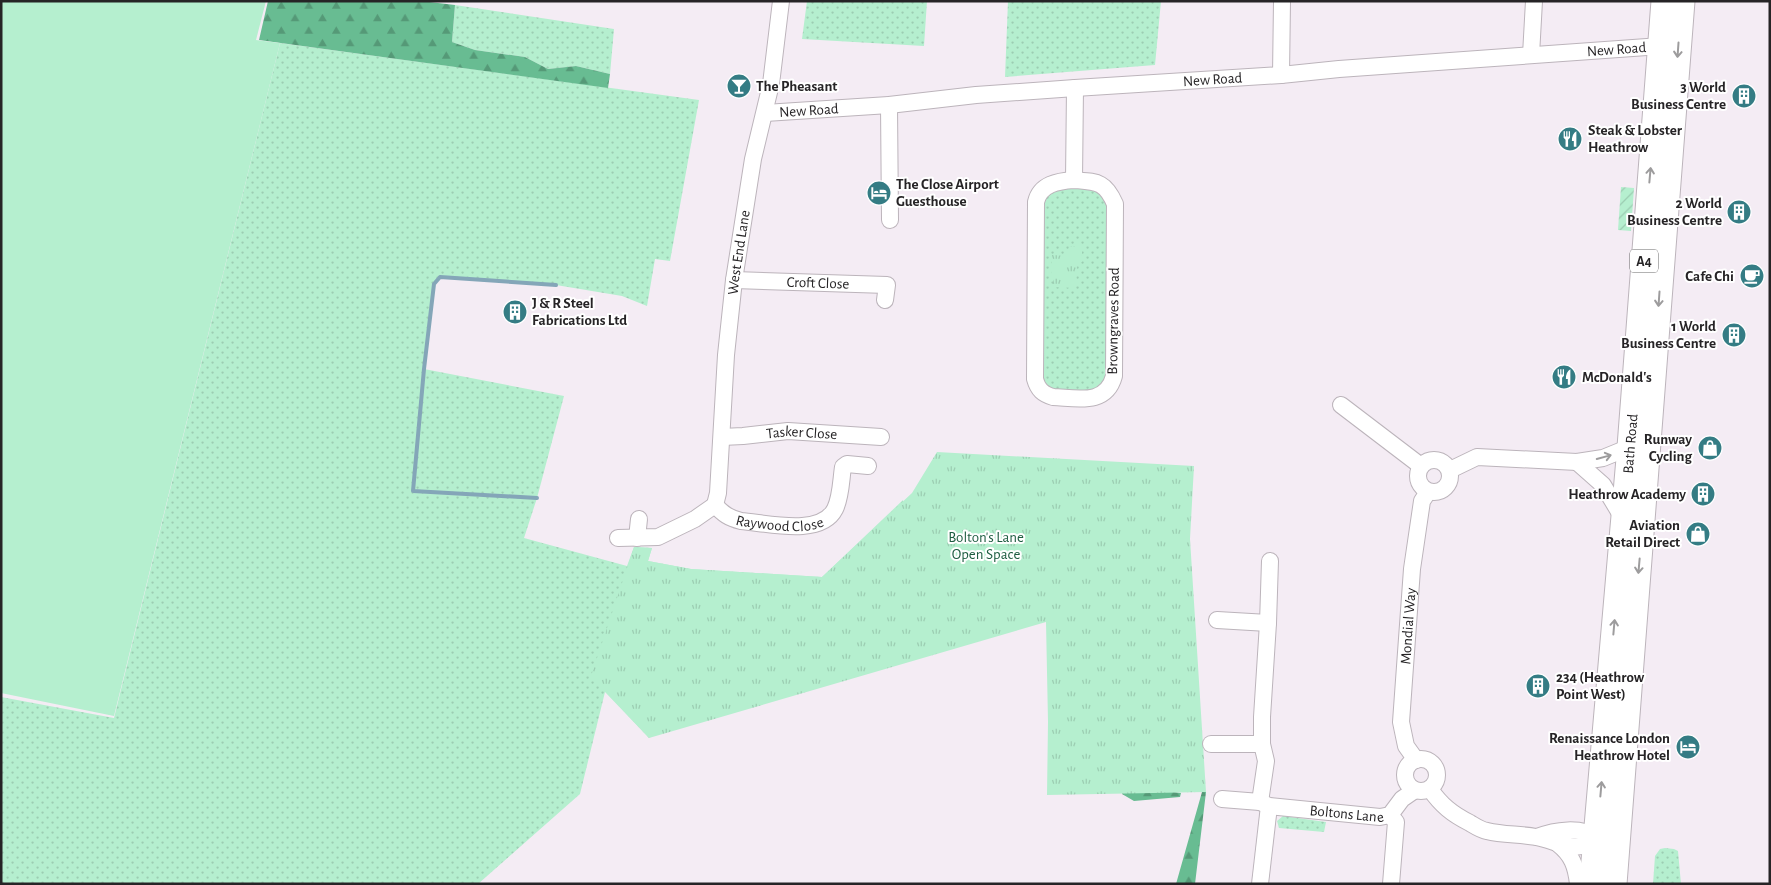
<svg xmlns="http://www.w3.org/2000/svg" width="1771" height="885" font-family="'Alegreya Sans',sans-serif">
<defs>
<pattern id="grass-dots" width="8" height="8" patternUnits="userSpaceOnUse" patternTransform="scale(1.25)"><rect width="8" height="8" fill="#b5efcf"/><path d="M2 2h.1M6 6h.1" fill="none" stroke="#9ccdb2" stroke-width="1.8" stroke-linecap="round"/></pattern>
<pattern id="forest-firs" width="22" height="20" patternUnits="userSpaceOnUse" patternTransform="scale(1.25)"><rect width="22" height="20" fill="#68bc92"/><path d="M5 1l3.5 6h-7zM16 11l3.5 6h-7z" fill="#597"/></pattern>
<pattern id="park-tufts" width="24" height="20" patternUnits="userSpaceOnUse" patternTransform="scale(1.25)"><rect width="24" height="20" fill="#b5efcf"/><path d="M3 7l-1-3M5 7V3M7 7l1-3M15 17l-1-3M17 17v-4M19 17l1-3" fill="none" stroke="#9ccdb2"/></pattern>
<pattern id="garden-furrows" width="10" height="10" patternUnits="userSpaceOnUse" patternTransform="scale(1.25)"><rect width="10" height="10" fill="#b5efcf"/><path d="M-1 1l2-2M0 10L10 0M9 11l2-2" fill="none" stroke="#9ccdb2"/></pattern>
</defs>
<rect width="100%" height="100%" fill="#f4ecf4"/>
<path fill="url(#grass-dots)" d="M807,1H927L924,46L802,39Z
M1008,1H1161L1155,65L1005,77Z
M455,5L614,29L610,74L576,66L548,69L525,57L475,50L452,42Z
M280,43L699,100L670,261L655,259L647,306L622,296L556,285L440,277L434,284L424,369L564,396L537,498L524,538L627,566L634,547L652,548L648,561L691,569L822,577L903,500L918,575L649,738L605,692L580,794L478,884H1V697L114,718Z
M1058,187L1097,188L1109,204V372L1098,392L1056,393L1041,381L1043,196Z
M1283,816L1326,822L1324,832L1279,828L1277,821Z
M1665,848L1674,849L1678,851L1681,884H1653L1655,856L1660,849Z"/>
<path fill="url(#forest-firs)" d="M268,1H421L455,5L452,42L475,50L525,57L548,69L576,66L610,74L608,88L259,40Z
M1125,785L1181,793L1180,797L1134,801L1122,794Z
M1202,792H1206L1195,884H1176Z"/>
<path fill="url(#park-tufts)" d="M1069,246H1082V262H1077L1076,288L1053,287V279H1051L1052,255L1068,256Z
M937,452L1194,466L1190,539L1206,792L1047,795L1048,722L1046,622L649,738L591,676L634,547L652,548L648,561L691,569L822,577L912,493Z"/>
<path fill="url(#garden-furrows)" d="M1621,187L1634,188L1631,231L1618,230Z"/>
<path fill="#b5efcf" d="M1,1H266L256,40L280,43L114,716L1,693Z"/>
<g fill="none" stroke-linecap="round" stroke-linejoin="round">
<path stroke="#84a6b8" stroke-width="4" d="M537,498L413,491L424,369L434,284L440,277L556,285"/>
<defs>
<g id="minor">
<path d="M1531,55L1534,1"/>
<path d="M1281,75L1282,1"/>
<path d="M889,105L890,220"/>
<path id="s1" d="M765,113L889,105L976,95L1075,88L1281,75L1339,69L1661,46"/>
<path d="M1074,180C1097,182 1105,181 1115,204L1114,376C1106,406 1077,398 1053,397C1043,394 1038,390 1035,379L1036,202C1040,184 1058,181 1074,180Z"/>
<path d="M1074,180L1075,88"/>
<path id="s2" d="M734,280L887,285L885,300"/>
<path d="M1341,405L1421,466"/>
<path id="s3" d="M722,437L743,436L788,431L881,437"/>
<circle cx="1434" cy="476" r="16"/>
<path d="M1577,462L1603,485L1624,520"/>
<path d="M1450,470L1477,457L1577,462L1603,458L1630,447"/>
<path id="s4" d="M715,505L718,493L726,355L734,280L753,159L771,84L781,1"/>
<path id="s5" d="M715,505C723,514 729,518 741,521C767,523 821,537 835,509C841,497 841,480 843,467L847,464L868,466"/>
<path d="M618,538L658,537L695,519L715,505"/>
<path d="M637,538L639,519"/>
<path d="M1217,620L1268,623"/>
<path d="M1211,744H1262"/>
<circle cx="1421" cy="775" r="16"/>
<path id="s6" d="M1416,760L1406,746L1401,722L1412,569L1422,501L1428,492"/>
<path d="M1430,789C1441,805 1452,814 1470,823C1475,826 1481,830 1487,831C1503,835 1520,834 1536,837C1559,841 1576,856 1597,838"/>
<path id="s7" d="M1222,799L1260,802L1269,806L1380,817L1390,815L1402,799L1415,790"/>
<path d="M1260,802L1266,761L1262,744V717L1268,623L1270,561"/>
<path d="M1390,815L1396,822L1391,884"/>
<path d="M1537,837C1555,830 1581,826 1597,838"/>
<path d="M1558,844C1572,855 1576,866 1578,884"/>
<path d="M1260,884L1269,806"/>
</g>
<g id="highway">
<path id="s8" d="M1592,884L1630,447L1664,1"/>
<path d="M1614,884L1682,1"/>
</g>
</defs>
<use href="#minor" stroke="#bcb4bb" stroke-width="18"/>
<use href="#highway" stroke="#bcb4bb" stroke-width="27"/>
<use href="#minor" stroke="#fff" stroke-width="16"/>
<use href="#highway" stroke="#fff" stroke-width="25"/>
</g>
<defs><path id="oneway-shaft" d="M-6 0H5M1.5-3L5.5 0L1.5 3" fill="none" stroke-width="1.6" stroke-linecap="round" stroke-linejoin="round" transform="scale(1.25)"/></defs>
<g stroke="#9d9c9d">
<use href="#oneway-shaft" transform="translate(1678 50) rotate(94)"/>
<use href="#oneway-shaft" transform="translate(1650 175) rotate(-85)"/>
<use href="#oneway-shaft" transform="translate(1659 299) rotate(94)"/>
<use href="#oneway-shaft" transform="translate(1604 457) rotate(-15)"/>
<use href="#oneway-shaft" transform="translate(1639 566) rotate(95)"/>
<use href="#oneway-shaft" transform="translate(1614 627) rotate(-85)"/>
<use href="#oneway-shaft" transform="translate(1601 789) rotate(-85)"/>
</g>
<defs>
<symbol id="bar-disc" viewBox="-11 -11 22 22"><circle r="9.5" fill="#347c84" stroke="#fff"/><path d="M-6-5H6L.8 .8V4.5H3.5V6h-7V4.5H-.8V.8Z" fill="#fff"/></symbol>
<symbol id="building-disc" viewBox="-11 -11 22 22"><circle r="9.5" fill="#347c84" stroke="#fff"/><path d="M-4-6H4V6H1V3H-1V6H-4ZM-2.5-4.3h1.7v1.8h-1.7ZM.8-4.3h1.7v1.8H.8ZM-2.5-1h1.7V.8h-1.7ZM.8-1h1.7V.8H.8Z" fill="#fff"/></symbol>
<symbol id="restaurant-disc" viewBox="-11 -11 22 22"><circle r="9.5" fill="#347c84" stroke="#fff"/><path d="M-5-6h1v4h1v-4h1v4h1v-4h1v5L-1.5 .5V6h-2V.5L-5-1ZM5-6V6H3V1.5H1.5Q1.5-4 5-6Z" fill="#fff"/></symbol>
<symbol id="hotel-disc" viewBox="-11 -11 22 22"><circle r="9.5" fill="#347c84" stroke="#fff"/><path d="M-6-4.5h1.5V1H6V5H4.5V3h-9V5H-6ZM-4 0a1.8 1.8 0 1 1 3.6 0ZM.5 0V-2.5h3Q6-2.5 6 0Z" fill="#fff"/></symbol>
<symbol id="cafe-disc" viewBox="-11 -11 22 22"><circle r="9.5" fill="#347c84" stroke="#fff"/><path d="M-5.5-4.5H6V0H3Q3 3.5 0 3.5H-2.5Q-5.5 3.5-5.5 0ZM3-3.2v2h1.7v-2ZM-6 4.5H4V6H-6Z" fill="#fff"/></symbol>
<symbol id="shop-disc" viewBox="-11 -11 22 22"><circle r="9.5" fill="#347c84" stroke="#fff"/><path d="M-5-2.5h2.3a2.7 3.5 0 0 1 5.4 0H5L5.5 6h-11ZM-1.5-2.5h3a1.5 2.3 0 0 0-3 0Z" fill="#fff"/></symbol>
</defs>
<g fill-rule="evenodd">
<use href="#bar-disc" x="725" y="72" width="28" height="28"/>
<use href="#building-disc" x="1730" y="82" width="28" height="28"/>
<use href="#restaurant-disc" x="1556" y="125" width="28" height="28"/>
<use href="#hotel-disc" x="865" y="179" width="28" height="28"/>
<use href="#building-disc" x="1725" y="198" width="28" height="28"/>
<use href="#cafe-disc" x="1738" y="262" width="28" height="28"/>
<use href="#building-disc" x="501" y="298" width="28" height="28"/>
<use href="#building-disc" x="1720" y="321" width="28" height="28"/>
<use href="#restaurant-disc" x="1550" y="363" width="28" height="28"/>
<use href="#shop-disc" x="1696" y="434" width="28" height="28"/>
<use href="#building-disc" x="1689" y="480" width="28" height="28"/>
<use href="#shop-disc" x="1684" y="520" width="28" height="28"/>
<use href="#building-disc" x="1524" y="672" width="28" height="28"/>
<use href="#hotel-disc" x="1674" y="733" width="28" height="28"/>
</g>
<g text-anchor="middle" stroke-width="4" stroke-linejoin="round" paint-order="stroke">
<rect fill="#fff" stroke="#676667" stroke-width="1" x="1630" y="249.5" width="28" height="23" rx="4"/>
<g font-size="14" font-weight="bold" fill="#262426">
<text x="1644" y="266">A4</text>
</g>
<g font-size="15" fill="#262426" stroke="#fff">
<text dy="5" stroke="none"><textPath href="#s1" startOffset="854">New Road</textPath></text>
<text dy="5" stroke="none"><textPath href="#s1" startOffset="449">New Road</textPath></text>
<text dy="5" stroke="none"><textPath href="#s1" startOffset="44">New Road</textPath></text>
<text dy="5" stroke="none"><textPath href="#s4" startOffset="254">West End Lane</textPath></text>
<text dy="5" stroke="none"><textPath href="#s2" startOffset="84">Croft Close</textPath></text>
<text transform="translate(1113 321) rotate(-89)" y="5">Browngraves Road</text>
<text dy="5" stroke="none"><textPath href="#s3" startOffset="80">Tasker Close</textPath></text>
<text dy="5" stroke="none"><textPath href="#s8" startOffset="442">Bath Road</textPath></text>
<text dy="5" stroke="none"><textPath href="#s5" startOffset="70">Raywood Close</textPath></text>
<text dy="5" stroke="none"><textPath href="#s6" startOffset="138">Mondial Way</textPath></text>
<text dy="5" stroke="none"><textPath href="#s7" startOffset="126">Boltons Lane</textPath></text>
</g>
<g font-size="15" font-weight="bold" fill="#262426" stroke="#fff" text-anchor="end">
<text x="756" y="91" text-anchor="start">The Pheasant</text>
<text x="1726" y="92">3 World<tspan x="1726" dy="17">Business Centre</tspan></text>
<text x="1588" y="135" text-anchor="start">Steak &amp; Lobster<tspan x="1588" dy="17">Heathrow</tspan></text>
<text x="896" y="189" text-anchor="start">The Close Airport<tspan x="896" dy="17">Guesthouse</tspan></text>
<text x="1722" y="208">2 World<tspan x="1722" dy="17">Business Centre</tspan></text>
<text x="1734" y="281">Cafe Chi</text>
<text x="532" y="308" text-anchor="start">J &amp; R Steel<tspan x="532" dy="17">Fabrications Ltd</tspan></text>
<text x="1716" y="331">1 World<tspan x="1716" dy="17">Business Centre</tspan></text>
<text x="1582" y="382" text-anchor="start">McDonald's</text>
<text x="1692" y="444">Runway<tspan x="1692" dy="17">Cycling</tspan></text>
<text x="1686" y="499">Heathrow Academy</text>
<text x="1680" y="530">Aviation<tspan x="1680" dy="17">Retail Direct</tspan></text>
<text x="1556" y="682" text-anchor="start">234 (Heathrow<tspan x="1556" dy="17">Point West)</tspan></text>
<text x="1670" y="743">Renaissance London<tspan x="1670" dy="17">Heathrow Hotel</tspan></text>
</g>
<g font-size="15" fill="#1e5d41" stroke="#fff">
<text x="986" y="542">Bolton's Lane<tspan x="986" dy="17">Open Space</tspan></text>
</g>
</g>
<rect width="1771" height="885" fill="none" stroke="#262426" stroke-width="5"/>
</svg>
